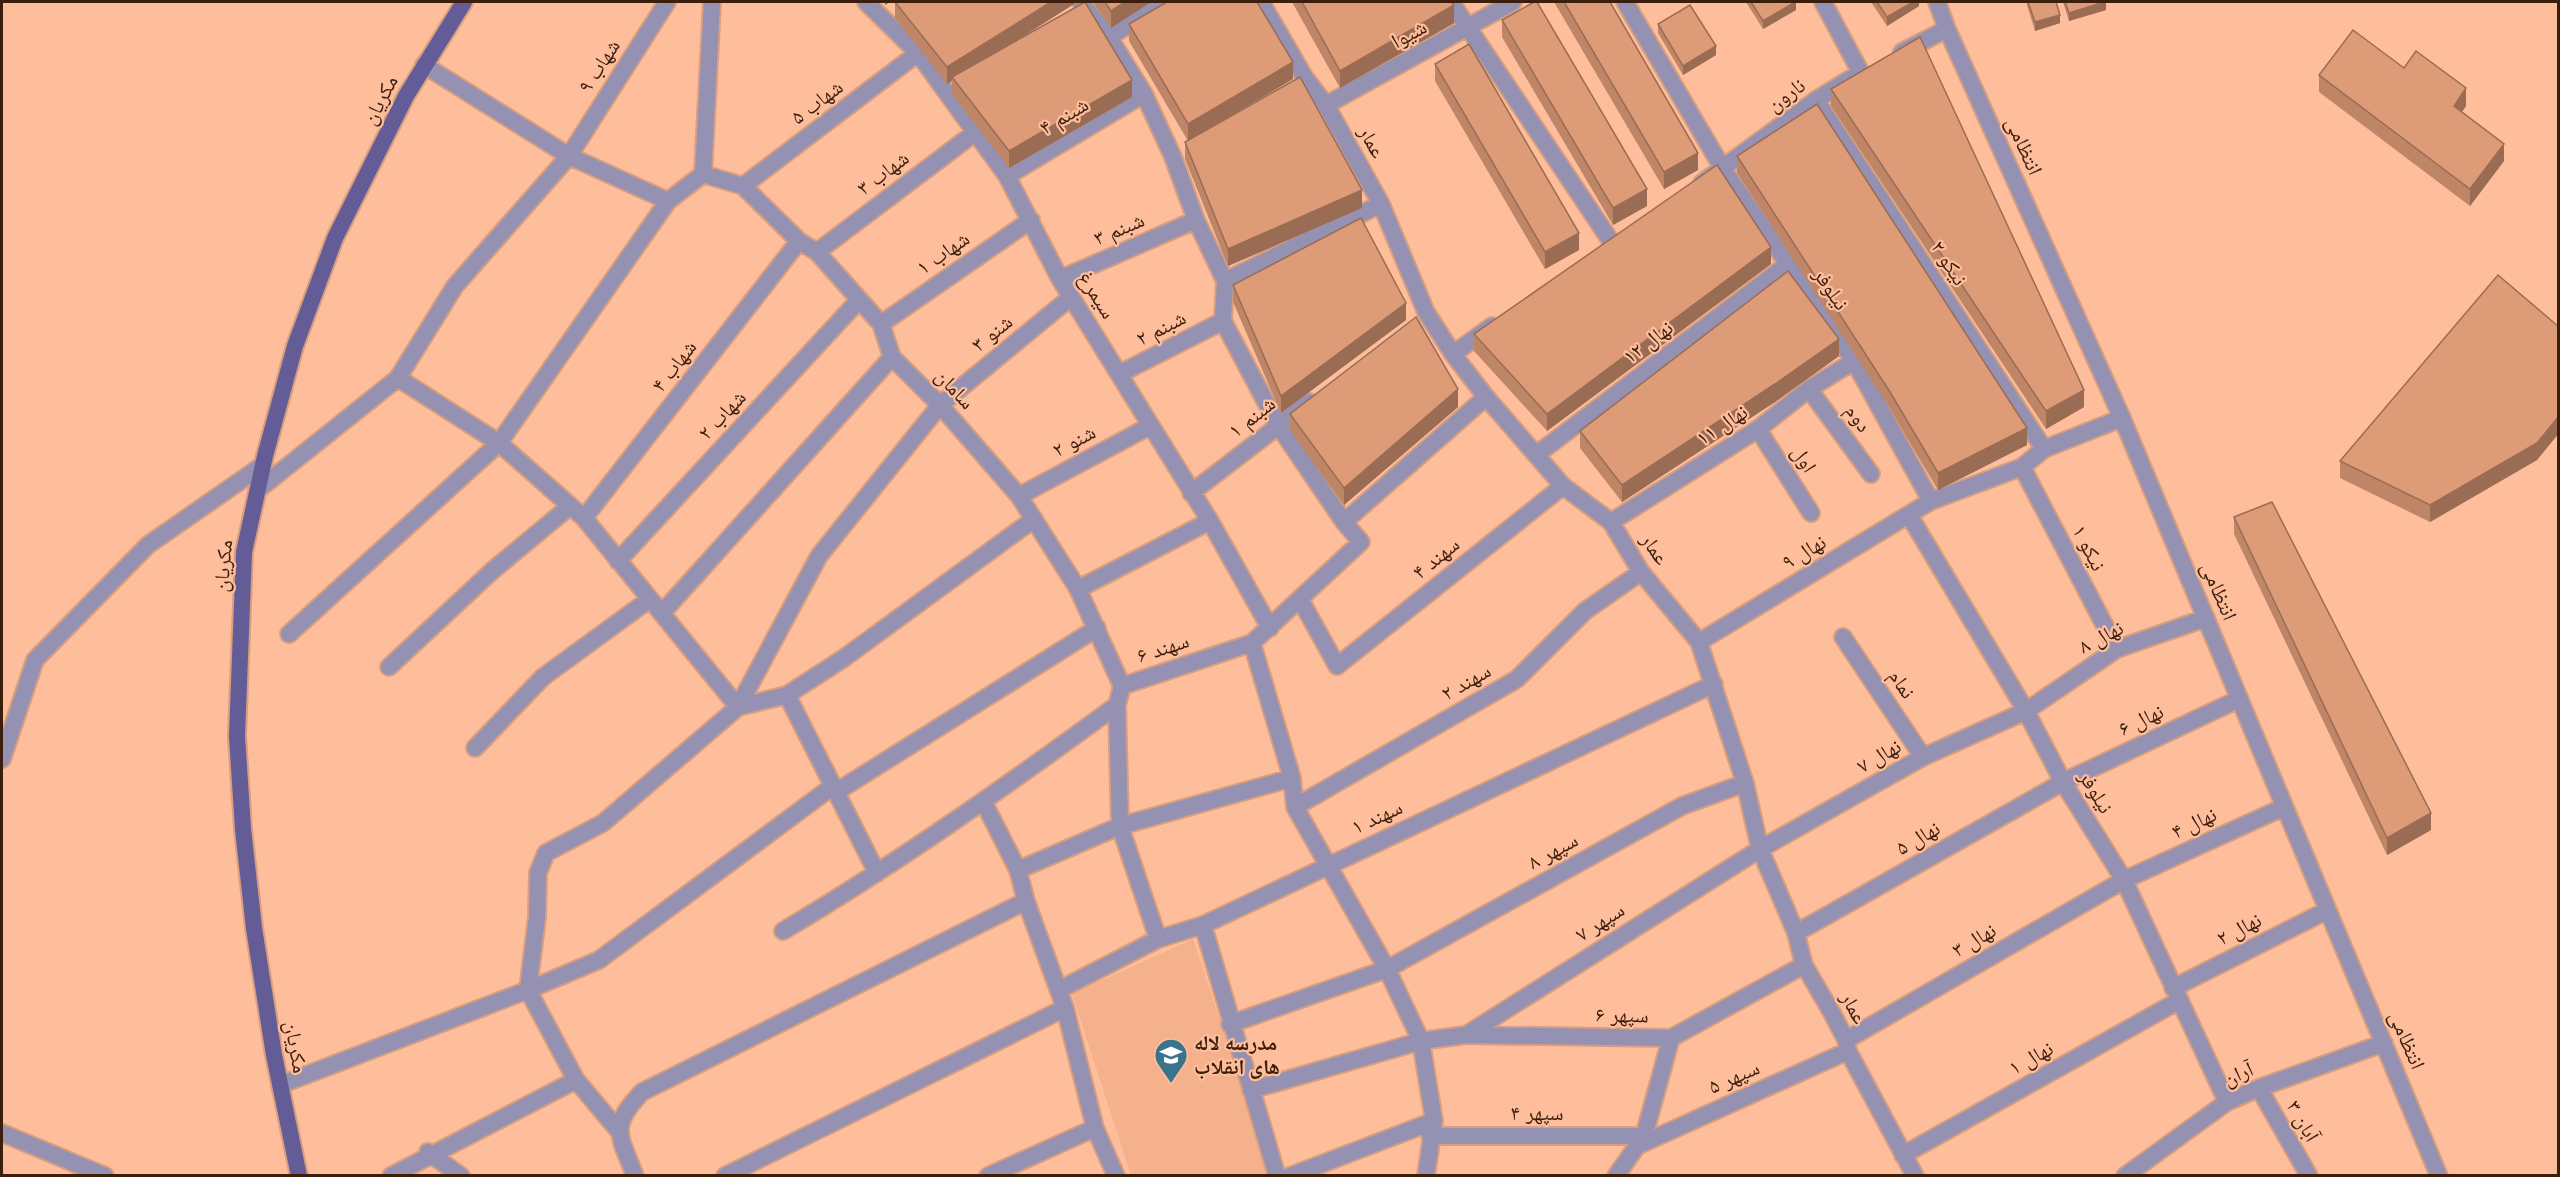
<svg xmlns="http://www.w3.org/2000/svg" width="2560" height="1177" font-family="Inter,'Noto Naskh Arabic',sans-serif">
<rect width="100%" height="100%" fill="#febe9c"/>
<path fill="#f5b08c" d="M1193,939L1272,1174L1269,1176L1131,1175L1072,994Z"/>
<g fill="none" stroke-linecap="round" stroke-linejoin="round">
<defs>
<path id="minor" d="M866,2L918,53L1007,176L1060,279L1210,521L1270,628
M1081,2L1109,37L1144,94L1173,157L1196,220L1225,281L1223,321L1278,425L1344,522
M1261,2L1305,78L1326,105L1381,204L1426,312L1453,354L1486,397L1563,486L1611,522L1641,572L1699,642L1745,783L1760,849L1796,933L1804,965L1832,1013L1846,1040L1848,1051L1915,1176
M1451,2L1612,243
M1625,2L1723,169L1854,361L1931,501
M1823,2L1861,73
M1937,2L1947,29L2122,418L2439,1176
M1109,37L1166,2
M1902,52L1947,29
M424,65L569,156L668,201
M1816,100L2044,449
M1326,105L1513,2
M703,174L743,186L799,241L817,252L881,324L892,357L940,405L1019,496L1078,589L1122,686
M703,174L712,2
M1007,176L1144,94
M1702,183L1816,100L1850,79
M743,186L918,53
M817,252L977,131
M1060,279L1196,220
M1225,281L1381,204
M881,324L1031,220
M1453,354L1492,326
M1119,374L1223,321
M398,378L499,443L584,518L738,707
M1809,389L1871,474
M1758,429L1811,513
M1536,455L1788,264
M2022,467L2117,649
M259,489L398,378L455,286L569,156L667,2
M1191,493L1309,402
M1019,496L1150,426
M1909,515L2026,711L2063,782L2124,880L2227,1102
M584,518L799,241
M1611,522L1758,429L1809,389L1854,361
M618,561L859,300
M1078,589L1210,521
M1300,599L1337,666L1563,486
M662,613L892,357
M289,634L499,443L668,201L703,174
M1843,637L1923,757
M1699,642L1931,501L2022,467L2044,449L2122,418
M1252,643L1292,778L1295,807L1387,969L1421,1041L1434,1121L1426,1176
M389,667L492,571L570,506
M1117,705L1120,826L1158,939
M738,707L787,695
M475,748L543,677L650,599
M2,759L35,660L148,545L263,465
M836,792L1097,628
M984,803L1018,870L1026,901L1065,1008L1095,1128L1116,1176
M1295,807L1517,679L1585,611L1641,572
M1018,870L1120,826L1292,778
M877,873L787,695L844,658L1034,519
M1203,925L1277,1176
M783,931C899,862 1008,785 1117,705L1122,686L1252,643L1361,542L1344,522L1486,397
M1796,933L2063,782L2239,699
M2173,988L2326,911
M1059,990L1158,939L1203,925L1714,684
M1230,1024L1387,969L1682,806L1745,783
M1466,1035L1760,849L1923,757L2026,711L2117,649L2206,618
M1846,1040L2124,880L2284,807
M280,1085L528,990L599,960L833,786
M2259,1088L2309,1176
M1251,1090L1421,1041L1466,1035L1671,1038L1804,965
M618,1130L576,1080L528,990L537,917L538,873L546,853L603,823L738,707L819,556L940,405L1071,297
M2,1133L105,1176
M1430,1136H1644
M1639,1145L1848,1051
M428,1152L461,1176
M1903,1155L2180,1000
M391,1176L576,1080
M635,1176C619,1134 609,1127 642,1092L1026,901
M725,1176L1065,1008
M988,1176L1095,1128
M1290,1176L1434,1121
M1616,1176L1644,1136L1671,1038
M2125,1176L2227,1102L2259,1088L2384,1043"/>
<path id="primary" d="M299,1176L274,1055L254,928L243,829L237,736L244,552L265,456L295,346L335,238L406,96L464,2"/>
</defs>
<use href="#minor" stroke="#d79e7f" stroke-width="20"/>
<use href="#primary" stroke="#d79e7f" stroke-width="20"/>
<use href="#minor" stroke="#9491b2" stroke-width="16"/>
<use href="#primary" stroke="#645c97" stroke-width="16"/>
</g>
<path fill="#be8567" d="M895,2H1074V4L1016,41L1132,97L1009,168L952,94V81L947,84L895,18Z
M1093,2H1151L1111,28Z
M1292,2H1451L1454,23L1340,88Z
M1554,2H1610L1698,170L1664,189Z
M1746,2H1796V10L1763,29Z
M1871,2H1919V6L1887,26Z
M2026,2H2056L2060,23L2035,31Z
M2063,2H2106V10L2069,21Z
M1502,20L1647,206L1613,225L1502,37Z
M1129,24L1293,79L1197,136L1362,208L1228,266L1185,159V142L1188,141L1129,41Z
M1658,24L1716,55L1683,75L1658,33Z
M1435,64L1579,250L1545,269L1435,81Z
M2404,68L2466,106L2462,112L2504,161L2470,206L2319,92V75Z
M1831,89L2084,407L2046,429L1831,106Z
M1737,156L2027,445L1938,490L1890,409L1737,173Z
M1771,264L1547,431L1474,351V334Z
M1233,285L1406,320L1281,413L1233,302Z
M2559,327V433L2537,460L2430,522L2340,478V461Z
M1839,356L1775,402L1622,502L1580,448V431Z
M1458,407L1344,505L1290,431V414Z
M2234,517L2431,830L2387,855L2234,534Z"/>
<path fill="#9b6c54" d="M885,2H890L885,5Z
M1051,2H1074V4L954,80L952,77V81L947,84V67Z
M1125,2H1151L1111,28V11Z
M1795,2H1796V10L1763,29V21Z
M1913,2H1919V6L1887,26V17Z
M2106,2V10L2069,21V13Z
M1454,5V23L1340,88V71Z
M2060,15V23L2035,31V22Z
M1716,46V55L1683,75V66Z
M1293,62V79L1188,141V124Z
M1132,80V97L1009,168V151Z
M2466,88V106L2454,123V106Z
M2504,144V161L2470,206V189Z
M1698,153V170L1664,189V172Z
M1647,189V206L1613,225V208Z
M1362,190V208L1228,266V249Z
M1579,233V250L1545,269V252Z
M1771,247V264L1547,431V414Z
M1406,303V320L1281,413V396Z
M1839,339V356L1775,402L1622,502V485Z
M1458,389V407L1344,505V488Z
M2084,390V407L2046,429V411Z
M2559,416V433L2537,460L2430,522V505Z
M2027,428V445L1938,490V473Z
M2431,813V830L2387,855V838Z"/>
<path fill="#dd9b78" stroke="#9b6c54" stroke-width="1.5" d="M895,2H1051L947,67Z
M1085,2L1132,80L1009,151L952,77Z
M1105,2H1125L1111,11Z
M1167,2H1257L1293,62L1188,124L1129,24Z
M1302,2H1451L1454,5L1340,71Z
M1534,2H1537L1647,189L1613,208L1502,20Z
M1564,2H1610L1698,153L1664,172Z
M1751,2H1795L1763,21Z
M1877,2H1913L1887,17Z
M2028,2H2056L2060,15L2035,22Z
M2065,2H2104L2069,13Z
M1690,5L1716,46L1683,66L1658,24Z
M2353,30L2404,68L2416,51L2466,88L2454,106L2504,144L2470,189L2319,75Z
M1920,37L2084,390L2046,411L1831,89Z
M1469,44L1579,233L1545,252L1435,64Z
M1300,77L1362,190L1228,249L1185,142Z
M1817,104L2027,428L1938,473L1890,392L1737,156Z
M1717,165L1771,247L1547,414L1474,334Z
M1361,218L1406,303L1281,396L1233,285Z
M1788,271L1839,339L1775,384L1622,485L1580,431Z
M2498,275L2559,327V416L2537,443L2430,505L2340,461Z
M1416,317L1458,389L1344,488L1290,414Z
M2272,502L2431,813L2387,838L2234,517Z"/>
<defs>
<symbol id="school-pin" viewBox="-11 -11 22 30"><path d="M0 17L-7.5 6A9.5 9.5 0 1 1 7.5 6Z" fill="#39738c" stroke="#febe9c"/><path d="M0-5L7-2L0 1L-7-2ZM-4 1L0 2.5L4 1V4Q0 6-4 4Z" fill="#fff"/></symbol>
</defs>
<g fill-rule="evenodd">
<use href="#school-pin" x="1152" y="1036" width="38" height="52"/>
</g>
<g text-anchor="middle" stroke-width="4.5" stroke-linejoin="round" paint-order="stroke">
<g font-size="21" fill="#3c1e0d" stroke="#febe9c">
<text transform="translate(1409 34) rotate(-29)" y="7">شیوا</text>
<text transform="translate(599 66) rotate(-57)" y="7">شهاب ۹</text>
<text transform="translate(1786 95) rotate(-36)" y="7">نارون</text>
<text transform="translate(380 100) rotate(-62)" y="7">مکریان</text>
<text transform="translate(817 102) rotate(-37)" y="7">شهاب ۵</text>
<text transform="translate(1064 116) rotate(-31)" y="7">شبنم ۴</text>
<text transform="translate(1372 142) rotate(61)" y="7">عمار</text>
<text transform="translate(2024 146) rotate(66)" y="7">انتظامی</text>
<text transform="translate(883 173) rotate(-37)" y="7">شهاب ۳</text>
<text transform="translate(1119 229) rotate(-23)" y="7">شبنم ۳</text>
<text transform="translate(943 253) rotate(-35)" y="7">شهاب ۱</text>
<text transform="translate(1949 263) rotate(57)" y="7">نیکو ۲</text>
<text transform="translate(1831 289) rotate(56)" y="7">نیلوفر</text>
<text transform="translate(1097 295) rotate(58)" y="7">سیمرغ</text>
<text transform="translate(1161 328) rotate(-27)" y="7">شبنم ۲</text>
<text transform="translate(992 333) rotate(-39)" y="7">شنو ۳</text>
<text transform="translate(1648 342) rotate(-37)" y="7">نهال ۱۲</text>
<text transform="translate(674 366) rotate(-52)" y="7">شهاب ۴</text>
<text transform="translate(955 389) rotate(47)" y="7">سامان</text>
<text transform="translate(722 415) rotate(-47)" y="7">شهاب ۲</text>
<text transform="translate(1252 417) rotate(-38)" y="7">شبنم ۱</text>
<text transform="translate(1858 418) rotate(54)" y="7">دوم</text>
<text transform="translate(1722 425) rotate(-33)" y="7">نهال ۱۱</text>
<text transform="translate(1074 441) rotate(-28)" y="7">شنو ۲</text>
<text transform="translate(1804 459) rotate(58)" y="7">اول</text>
<text transform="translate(2089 548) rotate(63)" y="7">نیکو ۱</text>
<text transform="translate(1655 549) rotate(56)" y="7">عمار</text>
<text transform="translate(1804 552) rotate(-31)" y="7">نهال ۹</text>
<text transform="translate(1436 558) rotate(-39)" y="7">سهند ۴</text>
<text transform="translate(223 566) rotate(-85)" y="7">مکریان</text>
<text transform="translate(2219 591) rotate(67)" y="7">انتظامی</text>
<text transform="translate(2101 637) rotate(-28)" y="7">نهال ۸</text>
<text transform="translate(1163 648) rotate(-18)" y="7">سهند ۶</text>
<text transform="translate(1466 682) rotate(-30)" y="7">سهند ۲</text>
<text transform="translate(1902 684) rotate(56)" y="7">نمام</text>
<text transform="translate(2141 720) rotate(-25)" y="7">نهال ۶</text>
<text transform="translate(1879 756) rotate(-30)" y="7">نهال ۷</text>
<text transform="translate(2096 792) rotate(59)" y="7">نیلوفر</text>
<text transform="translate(1377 817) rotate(-25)" y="7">سهند ۱</text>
<text transform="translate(2194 823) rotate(-25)" y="7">نهال ۴</text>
<text transform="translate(1918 838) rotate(-30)" y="7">نهال ۵</text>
<text transform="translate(1553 851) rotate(-29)" y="7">سپهر ۸</text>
<text transform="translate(1600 922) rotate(-33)" y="7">سپهر ۷</text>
<text transform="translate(2239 929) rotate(-27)" y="7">نهال ۲</text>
<text transform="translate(1974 940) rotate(-30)" y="7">نهال ۳</text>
<text transform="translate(1854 1008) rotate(62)" y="7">عمار</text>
<text transform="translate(1622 1015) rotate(1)" y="7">سپهر ۶</text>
<text transform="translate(2407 1040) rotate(67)" y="7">انتظامی</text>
<text transform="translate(296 1047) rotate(80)" y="7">مکریان</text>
<text transform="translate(2031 1058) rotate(-29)" y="7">نهال ۱</text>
<text transform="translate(2238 1074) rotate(-24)" y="7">آران</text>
<text transform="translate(1734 1077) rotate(-24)" y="7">سپهر ۵</text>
<text x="1537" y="1120">سپهر ۴</text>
<text transform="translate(2303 1121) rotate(60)" y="7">آبان ۳</text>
</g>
<g font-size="21" font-weight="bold" fill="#3c1e0d" stroke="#febe9c" text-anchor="start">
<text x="1194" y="1050">مدرسه لاله<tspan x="1194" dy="24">های انقلاب</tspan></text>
</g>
</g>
<rect width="2560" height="1177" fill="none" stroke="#3c1e0d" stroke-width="6"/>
</svg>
